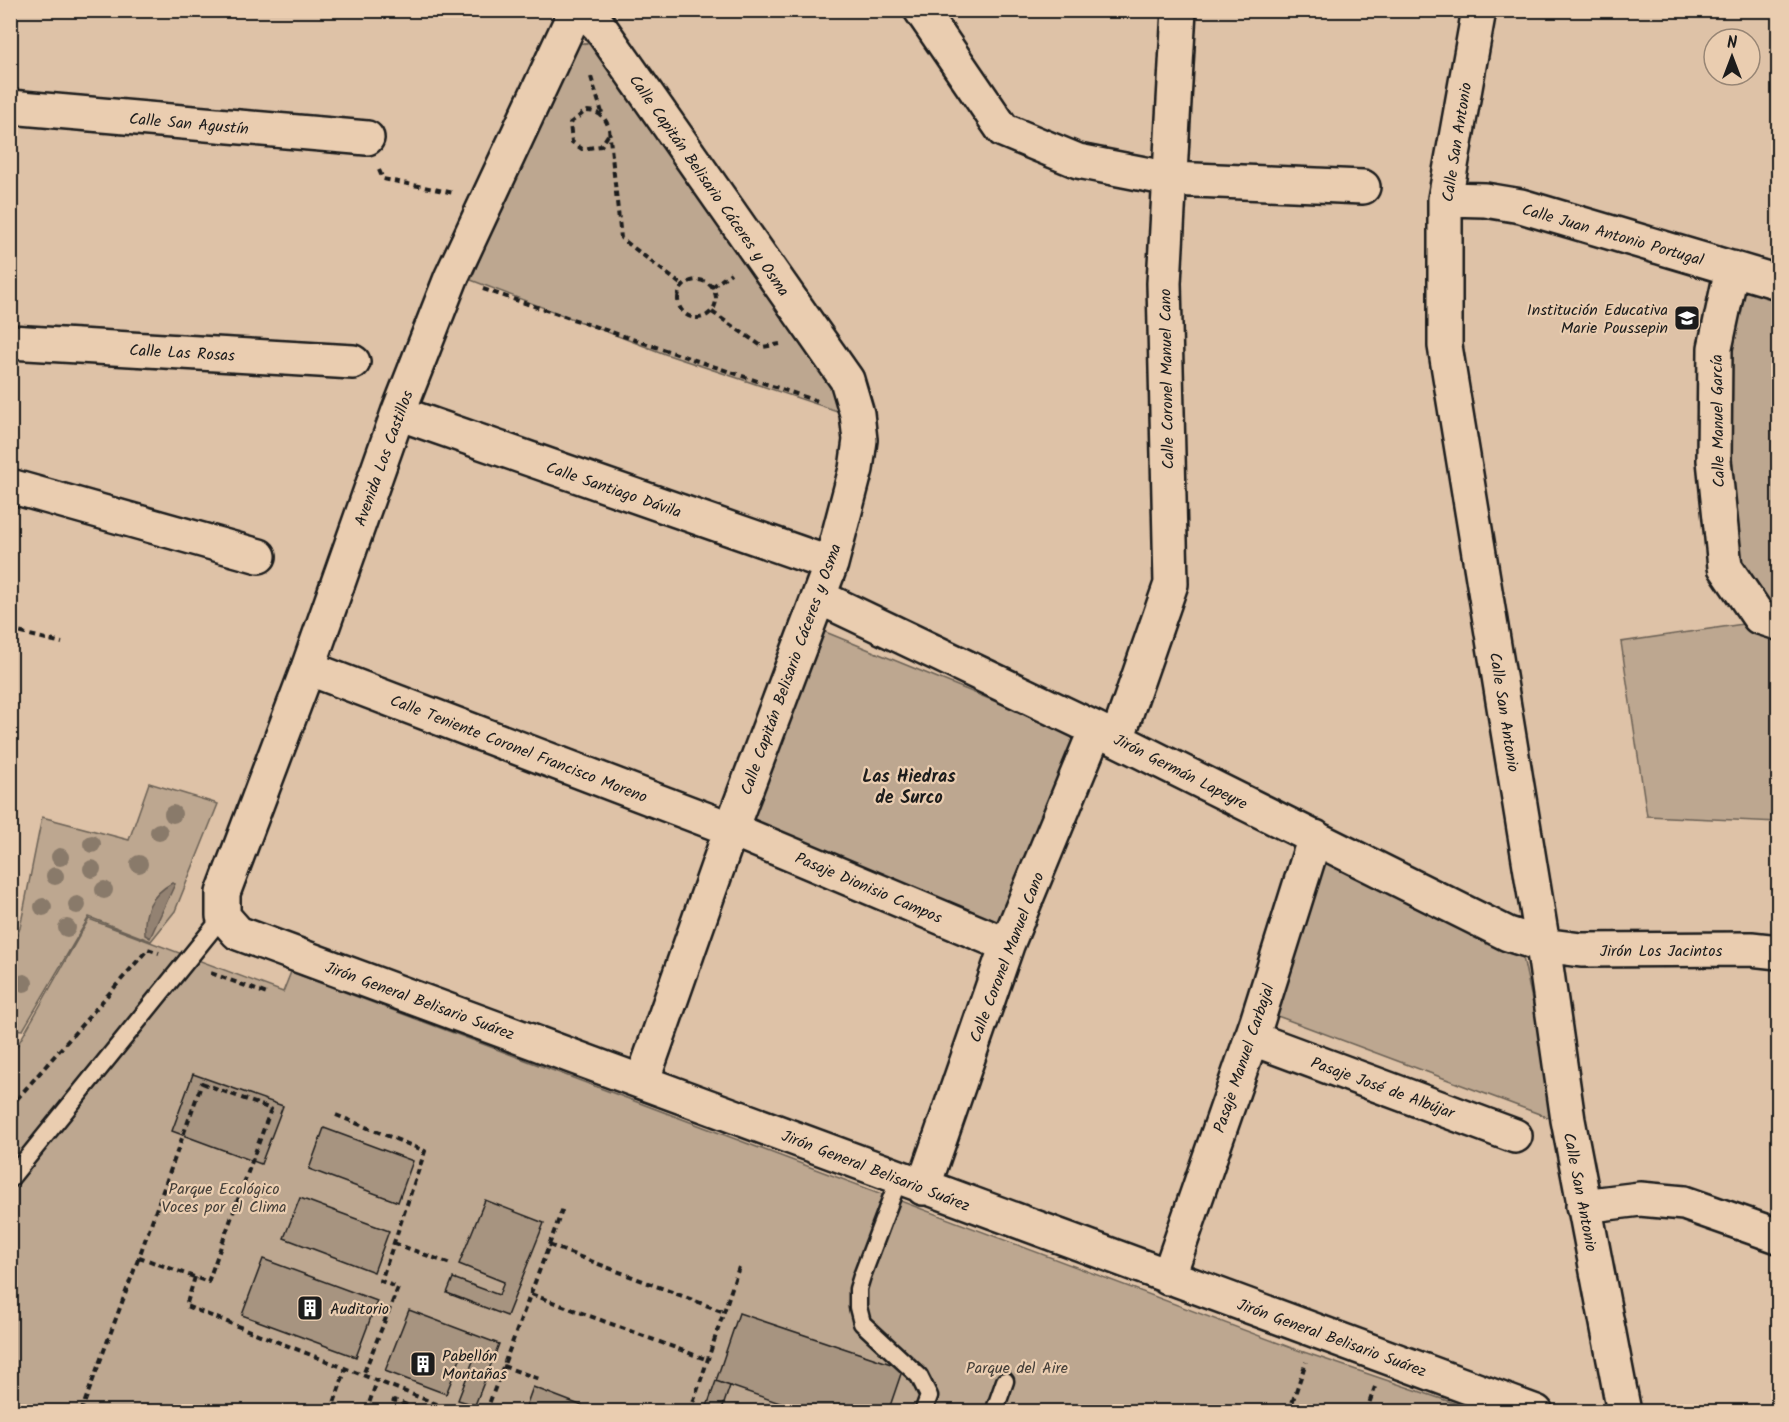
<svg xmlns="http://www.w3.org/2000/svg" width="1789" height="1422" font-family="Kalam,sans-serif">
<rect width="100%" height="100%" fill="#dec2a7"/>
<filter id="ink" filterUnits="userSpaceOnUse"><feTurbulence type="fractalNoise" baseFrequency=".0167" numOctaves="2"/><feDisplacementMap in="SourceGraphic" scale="12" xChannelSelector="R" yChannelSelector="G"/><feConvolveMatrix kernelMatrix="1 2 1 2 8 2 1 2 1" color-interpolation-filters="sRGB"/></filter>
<g filter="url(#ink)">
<path fill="#bda790" stroke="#6c6256" stroke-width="1.5" d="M579,43L592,44L826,371L836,395L837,411L665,354L471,280L567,51Z
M1745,285L1778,296V612L1742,567L1728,458L1724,374Z
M1750,623L1778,632V822L1647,816L1621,642Z
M823,631L1082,737L1001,934L742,828Z
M149,783L218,804L175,911L151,941L89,917L23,1030L11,1029L10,953L20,928L42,817L129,840Z
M1319,850L1521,948L1558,1121L1272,1014Z
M89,919L283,992L291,972L1289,1347L1477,1411L11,1412V1057Z"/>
<path fill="#938272" stroke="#635950" stroke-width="1.5" d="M172,883L175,884L150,938L145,935C143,911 151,895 172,883Z"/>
<path fill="#a79480" stroke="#1c1c1c" stroke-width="1.5" d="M193,1074L283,1106L261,1164L172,1131Z
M324,1128L413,1161L398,1202L309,1169Z
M300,1198L389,1231L374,1272L284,1238Z
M485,1200L544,1223L507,1316L447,1293L453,1278L499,1295L504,1282L459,1264Z
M263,1259L377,1301L356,1357L242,1315Z
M409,1310L499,1344L475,1405L458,1400L475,1356L463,1352L446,1394L385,1371Z
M739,1313L903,1368L888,1412H806L716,1381Z
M716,1381L730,1386L721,1412H705Z
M533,1387L598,1412H524Z"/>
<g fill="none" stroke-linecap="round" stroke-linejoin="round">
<defs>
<path id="service" d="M899,1178L862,1276L858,1289V1307L862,1323L919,1376L929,1396L923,1412
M10,1179L223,916
M994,1412L1005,1381"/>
<path id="minor" d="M576,10L451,278L398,413L308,668L223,893V916L238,933L1536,1412
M921,10L1003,130L1078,161L1170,179L1363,187
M1479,10L1445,199V346L1543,945L1568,1120L1624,1412
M576,11L590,17L599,26L847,380L857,414L860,440L856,469L831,564L731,829L642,1082
M10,107L367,138
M1445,199L1485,200L1521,206L1778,282
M1732,268L1715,348L1714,460L1725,567L1759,617L1778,623
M10,342L353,362
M398,413L831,564
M10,486L259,556
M819,597L1096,729L1508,934L1543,945L1581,950L1751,949L1778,952
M308,668L731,829L1007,945
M1117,739L1171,584L1164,283L1179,10
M1251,1038L1515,1136
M923,1188L1007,945L1096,729
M1583,1206L1640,1199L1684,1203L1778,1236
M1168,1278L1257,1022L1315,837"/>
</defs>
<use href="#service" stroke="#1c1c1c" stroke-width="21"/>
<use href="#minor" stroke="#1c1c1c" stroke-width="38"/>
<path stroke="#1c1c1c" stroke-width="4" stroke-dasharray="6 4.5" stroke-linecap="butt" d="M591,77L603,116
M608,135L601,146L582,149L572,142L570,123L586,111C599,111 606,117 609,129L621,238L683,286
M379,170L383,179L454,193
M678 299a19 19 0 1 1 38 0a19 19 0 1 1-38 0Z
M712,287L731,273
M483,289L817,401
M712,312L763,347L780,344
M10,630L62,643
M211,973L267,994
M202,1083L271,1109L208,1282L139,1257Z
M10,1107L148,949L159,953
M336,1115L425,1151L381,1281L398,1288L363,1375
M394,1243L453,1265
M549,1245L724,1312
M195,1277L186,1306L457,1412
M531,1294L708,1360
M503,1366L539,1379
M81,1412L139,1257
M331,1412L346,1368
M366,1412L377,1381
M389,1412L394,1400L412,1407L410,1412
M486,1412L563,1208
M690,1412L739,1267
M1289,1412L1306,1362
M1366,1412L1375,1387"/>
<use href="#service" stroke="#eacdb0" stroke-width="16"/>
<use href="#minor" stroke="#eacdb0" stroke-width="33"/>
</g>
<g fill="#897a6a">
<circle cx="173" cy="814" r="9"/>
<circle cx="159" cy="832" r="9"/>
<circle cx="92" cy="844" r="9"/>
<circle cx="60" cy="857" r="9"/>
<circle cx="139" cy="864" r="9"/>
<circle cx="92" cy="869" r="9"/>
<circle cx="55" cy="876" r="9"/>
<circle cx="104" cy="890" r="9"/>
<circle cx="77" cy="905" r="9"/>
<circle cx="43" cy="907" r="9"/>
<circle cx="67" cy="928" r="9"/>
<circle cx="24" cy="983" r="9"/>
</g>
</g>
<defs>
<symbol id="school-square" viewBox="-11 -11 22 22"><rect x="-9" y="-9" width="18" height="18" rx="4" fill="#1c1c1c" stroke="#eacdb0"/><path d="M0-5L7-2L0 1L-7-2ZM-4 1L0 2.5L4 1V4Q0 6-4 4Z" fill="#fff"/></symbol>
<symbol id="building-square" viewBox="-11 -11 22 22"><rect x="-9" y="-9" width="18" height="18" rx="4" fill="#1c1c1c" stroke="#eacdb0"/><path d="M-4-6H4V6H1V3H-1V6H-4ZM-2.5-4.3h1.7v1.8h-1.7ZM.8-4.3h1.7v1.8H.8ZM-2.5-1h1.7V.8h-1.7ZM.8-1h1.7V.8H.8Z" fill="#fff"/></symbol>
</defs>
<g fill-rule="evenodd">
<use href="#school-square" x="1672" y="303" width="30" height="30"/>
<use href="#building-square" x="295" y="1293" width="30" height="30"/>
<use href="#building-square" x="408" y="1349" width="30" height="30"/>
</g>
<g text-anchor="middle" stroke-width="4.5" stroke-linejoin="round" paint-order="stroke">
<g font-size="16" fill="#1c1c1c" stroke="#eacdb0">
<text transform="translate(189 123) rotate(5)" y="6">Calle San Agustín</text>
<text transform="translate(1456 142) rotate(-81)" y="6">Calle San Antonio</text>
<text transform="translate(710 185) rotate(55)" y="6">Calle Capitán Belisario Cáceres y Osma</text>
<text transform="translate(1613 234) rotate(16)" y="6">Calle Juan Antonio Portugal</text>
<text transform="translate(182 352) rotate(3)" y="6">Calle Las Rosas</text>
<text transform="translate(1166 379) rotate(-91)" y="6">Calle Coronel Manuel Cano</text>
<text transform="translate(1717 421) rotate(-91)" y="6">Calle Manuel García</text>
<text transform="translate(383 458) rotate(-70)" y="6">Avenida Los Castillos</text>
<text transform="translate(614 489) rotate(19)" y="6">Calle Santiago Dávila</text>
<text transform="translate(790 669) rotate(-70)" y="6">Calle Capitán Belisario Cáceres y Osma</text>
<text transform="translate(1505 712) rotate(81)" y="6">Calle San Antonio</text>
<text transform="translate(519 748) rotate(21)" y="6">Calle Teniente Coronel Francisco Moreno</text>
<text transform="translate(1181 771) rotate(27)" y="6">Jirón Germán Lapeyre</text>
<text transform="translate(869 887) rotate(23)" y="6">Pasaje Dionisio Campos</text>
<text x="1661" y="956">Jirón Los Jacintos</text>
<text transform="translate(1006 957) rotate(-69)" y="6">Calle Coronel Manuel Cano</text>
<text transform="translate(420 1000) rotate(20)" y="6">Jirón General Belisario Suárez</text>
<text transform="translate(1243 1058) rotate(-71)" y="6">Pasaje Manuel Carbajal</text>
<text transform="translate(1383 1087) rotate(20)" y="6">Pasaje José de Albújar</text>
<text transform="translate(876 1170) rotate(21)" y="6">Jirón General Belisario Suárez</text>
<text transform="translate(1581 1192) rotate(79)" y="6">Calle San Antonio</text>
<text transform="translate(1332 1337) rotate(20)" y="6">Jirón General Belisario Suárez</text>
</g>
<g font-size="16" fill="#1c1c1c" stroke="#eacdb0" text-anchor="start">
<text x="1668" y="315" text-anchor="end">Institución Educativa<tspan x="1668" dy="18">Marie Poussepin</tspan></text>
<text x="330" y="1314">Auditorio</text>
<text x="442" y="1361">Pabellón<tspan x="442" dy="18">Montañas</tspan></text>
</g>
<g font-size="16" fill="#443f39" stroke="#eacdb0">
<text x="224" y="1194">Parque Ecológico<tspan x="224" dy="18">Voces por el Clima</tspan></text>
<text x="1017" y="1373">Parque del Aire</text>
</g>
<g font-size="18" font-weight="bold" fill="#1c1c1c" stroke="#eacdb0">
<text x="909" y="782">Las Hiedras<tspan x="909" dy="21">de Surco</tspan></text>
</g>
</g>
<rect width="1789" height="1422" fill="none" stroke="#eacdb0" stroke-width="36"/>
<rect x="18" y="18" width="1753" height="1386" fill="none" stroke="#1c1c1c" stroke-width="2" filter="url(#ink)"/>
<g transform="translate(1732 57)"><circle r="28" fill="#eacdb0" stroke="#988675" stroke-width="1.5"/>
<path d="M0-4.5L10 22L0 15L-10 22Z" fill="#1c1c1c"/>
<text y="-9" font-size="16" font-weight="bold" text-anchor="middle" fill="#1c1c1c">N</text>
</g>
</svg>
